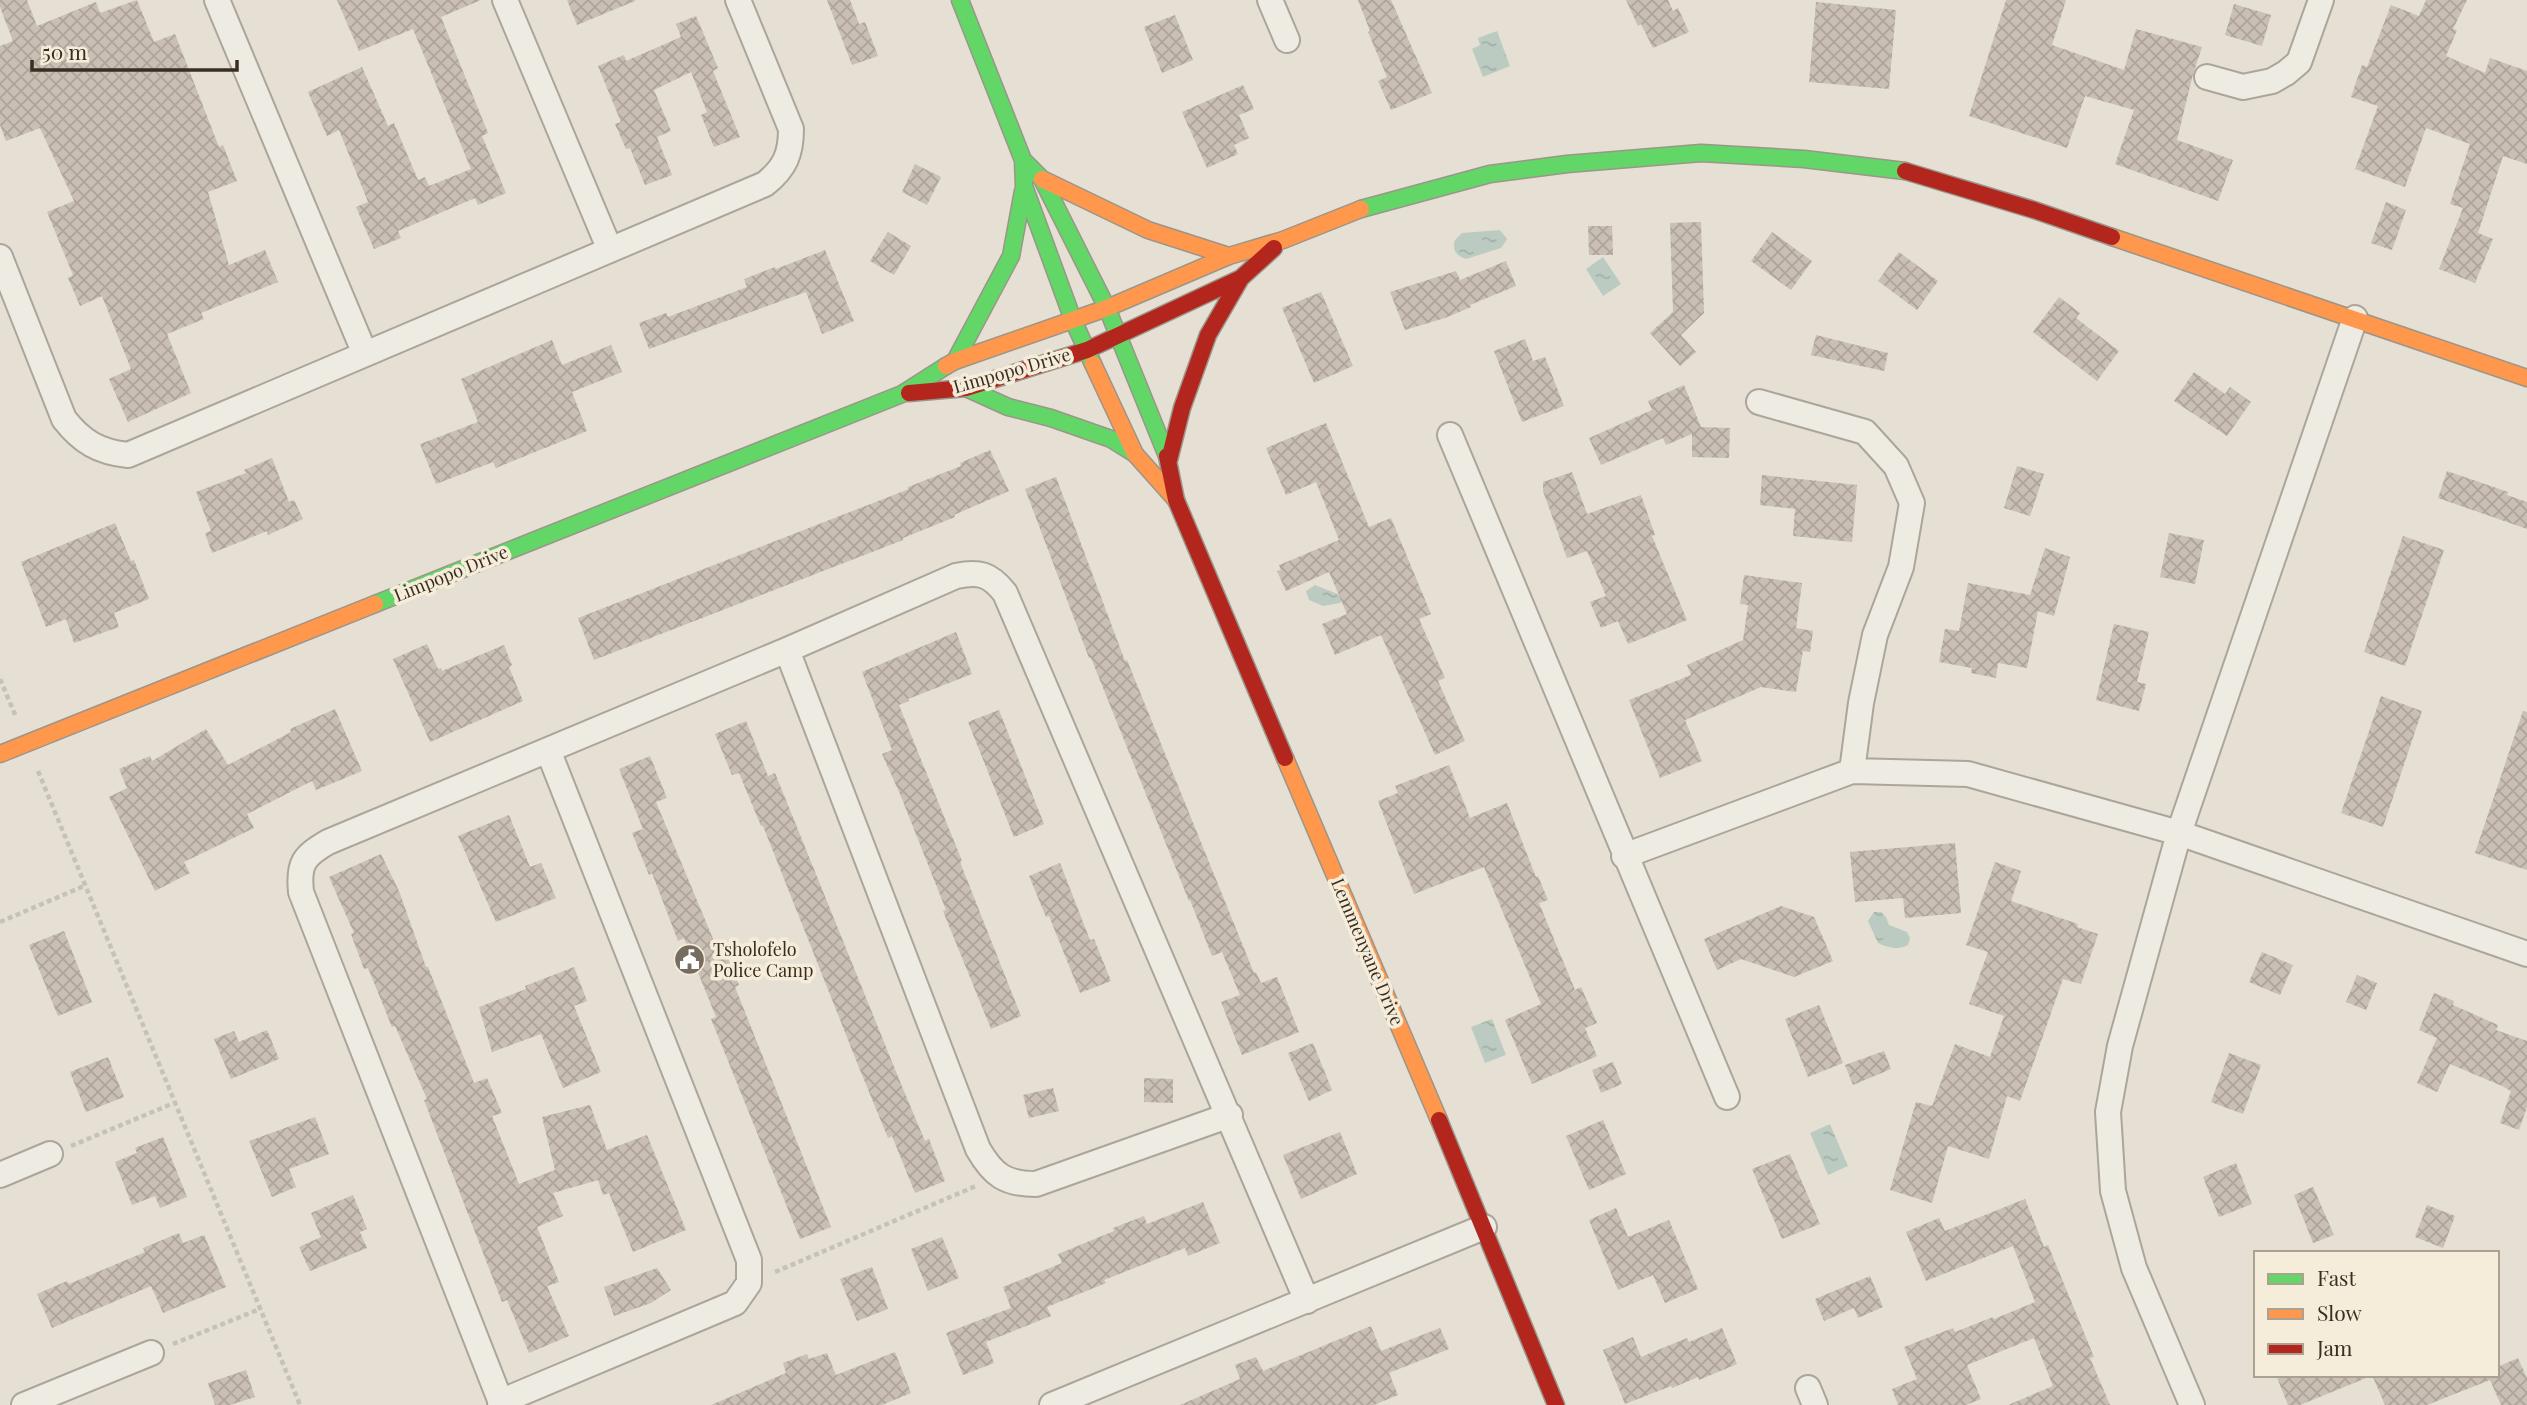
<svg xmlns="http://www.w3.org/2000/svg" width="2527" height="1405" font-family="'Playfair Display',serif">
<defs>
<pattern id="water-ripples" width="26" height="14" patternUnits="userSpaceOnUse" patternTransform="scale(1.75)"><rect width="26" height="14" fill="#bccbc2"/><path d="M2 4q2-2 4 0t4 0M15 11q2-2 4 0t4 0" fill="none" stroke="#a2afa6"/></pattern>
<pattern id="building-cross-hatch" width="8" height="8" patternUnits="userSpaceOnUse" patternTransform="scale(1.75)"><rect width="8" height="8" fill="#c9bfb4"/><path d="M0 0l8 8M0 8l8-8" fill="none" stroke="#ada49a"/></pattern>
</defs>
<rect width="100%" height="100%" fill="#e5e0d3"/>
<path fill="url(#water-ripples)" d="M1497,31L1510,66L1483,77L1472,49L1480,45L1478,38Z
M1500,230L1507,239L1501,248L1466,259C1456,256 1452,250 1455,240L1462,233Z
M1603,257L1621,284L1603,296L1586,269Z
M1315,585L1340,595L1342,600L1340,603L1323,606L1309,600L1306,591Z
M1874,912H1881L1886,917L1889,925L1907,932L1910,938L1908,945C1900,950 1887,948 1878,943L1868,921Z
M1492,1019L1506,1055L1485,1063L1471,1027Z
M1830,1124L1848,1166L1828,1175L1810,1133Z"/>
<path fill="url(#building-cross-hatch)" d="M0,0H27L37,26L96,2L100,13L137,0L154,42L175,34L219,147L223,145L237,181L208,192L229,265L265,250L278,282L201,313L204,319L167,334L191,393L128,422L109,379L131,369L102,296L80,306L68,278L73,275L47,212L74,201L40,128L6,141L0,125V46L13,41L0,7Z
M337,0H481L441,17L488,133L482,136L506,193L478,205L475,198L398,231L401,238L374,249L356,207L368,202L339,130L327,136L308,92L362,67L388,126L394,123L418,180L425,177L429,186L471,169L413,29L359,51Z
M567,0H635V1L577,25Z
M827,0H850L859,24L865,22L878,56L852,65Z
M1358,0H1391L1432,93L1391,110L1378,81L1387,77L1368,32L1370,31Z
M1626,0H1668L1673,11L1678,8L1689,32L1653,48L1641,24L1638,26Z
M2006,0H2066L2052,45L2124,70L2136,29L2202,47L2193,74L2177,140L2233,160L2218,201L2115,164L2134,110L2085,96L2067,148L1969,116Z
M2426,0H2467L2453,29L2457,30L2446,56L2485,73L2490,58L2527,71V164L2503,156L2478,233L2493,239L2475,283L2439,269L2463,208L2450,204L2470,144L2426,128L2405,187L2355,169L2378,106L2351,97L2362,65L2367,67L2391,5L2419,16Z
M1816,2L1896,10L1889,89L1809,82Z
M2234,4L2271,15L2262,46L2225,35Z
M1175,15L1193,60L1162,73L1144,27Z
M696,16L718,68L713,71L740,137L714,147L701,115L707,112L691,72L654,90L671,131L657,137L672,175L645,185L630,148L626,149L615,124L621,122L598,66L624,55L626,61L681,37L676,24Z
M1243,85L1254,109L1239,115L1249,138L1234,145L1238,154L1207,168L1182,112Z
M915,164L941,177L927,205L902,192Z
M2386,202L2406,210L2392,250L2371,243Z
M1701,222L1704,313L1681,335L1696,352L1680,366L1650,333L1673,312L1670,223Z
M1588,226H1612L1613,255H1589Z
M888,232L911,246L894,275L870,261Z
M1772,232L1812,261L1791,290L1751,261Z
M825,250L854,321L822,334L806,292L649,349L639,323L666,313L668,317L747,287L744,279L775,267L776,269Z
M1899,252L1938,281L1917,310L1878,281Z
M1506,261L1516,286L1470,305L1471,307L1445,318L1405,330L1390,292L1456,271L1460,280Z
M1321,292L1353,366L1314,383L1282,308Z
M2059,297L2080,313L2076,318L2119,351L2097,381L2033,332Z
M1816,335L1888,353L1884,371L1811,355Z
M1525,339L1533,361L1545,357L1564,406L1522,422L1494,351Z
M552,340L562,365L611,345L622,372L572,392L587,431L496,468L493,462L436,484L420,444L478,422L461,379Z
M2194,372L2225,394L2230,387L2251,402L2227,436L2174,401Z
M1684,385L1701,427L1730,428L1729,458L1692,457V434L1666,445L1663,438L1601,465L1589,438L1652,410L1648,401Z
M1326,423L1369,527L1391,518L1431,614L1419,619L1445,678L1438,681L1465,741L1435,755L1381,635L1335,655L1322,624L1347,614L1329,572L1286,591L1277,571L1281,570L1279,565L1339,540L1316,482L1286,495L1266,448Z
M990,450L1009,491L954,515L955,517L903,538V540L594,660L578,618L909,489L908,487L961,466L960,463Z
M272,458L289,502L294,500L303,519L268,535L267,531L212,553L205,533L211,531L196,492L246,473L244,470Z
M2017,466L2044,474L2030,516L2004,508Z
M2447,471L2508,492L2507,495L2527,502V529L2438,498Z
M1572,472L1587,514L1641,495L1655,535L1652,536L1687,620L1628,644L1618,621L1601,628L1590,602L1606,596L1587,551L1567,558L1543,491V482Z
M1762,475L1857,485L1852,542L1793,536L1795,509L1760,505Z
M1056,477L1125,661L1127,660L1254,973L1256,972L1261,983L1277,977L1299,1032L1242,1055L1221,1002L1240,995L1222,952L1212,956L1190,900L1189,901L1091,658H1089L1025,489Z
M115,523L131,561L134,560L149,599L114,613L119,627L74,643L66,619L46,627L21,562Z
M2169,533L2204,540L2195,584L2160,577Z
M2403,536L2444,550L2405,666L2364,652Z
M2045,548L2070,557L2054,616L2038,611L2027,668L1998,663L1996,678L1971,673L1972,668L1939,662L1945,629L1959,631L1968,583L2030,595Z
M1744,575L1802,583L1796,628L1813,631L1810,652L1803,651L1796,692L1761,687L1685,720L1702,761L1660,778L1629,700L1691,675L1687,665L1743,640L1748,605L1740,604Z
M2114,624L2149,632L2137,682L2146,684L2139,711L2096,700Z
M956,632L972,674L908,699L909,701L899,705L962,861L960,862L1021,1016L991,1029L943,911L946,910L900,794L882,754L892,750L862,672Z
M427,644L438,669L441,668L442,671L504,645L512,665L509,667L523,701L430,742L393,659Z
M2381,696L2422,711L2383,827L2341,813Z
M335,709L362,771L316,790L312,781L247,814L254,828L184,862L190,873L155,891L109,797L127,788L119,769L150,756L152,761L206,729L228,765L291,732L290,729Z
M999,710L1044,824L1014,837L968,722Z
M2523,711L2527,712V870L2475,853Z
M746,721L768,776L775,773L901,1084L925,1141L929,1139L945,1181L915,1193L892,1136L888,1138L860,1070L763,826H761L739,773L732,775L715,734Z
M650,756L667,798L656,802L716,946L722,944L739,985L735,987L831,1227L800,1239L711,1019L716,1017L684,938L678,941L652,873L649,875L632,833L643,829L619,769Z
M1449,765L1470,818L1507,803L1536,877L1538,876L1548,900L1539,903L1575,990L1581,987L1597,1023L1585,1028L1597,1056L1532,1084L1505,1020L1541,1004L1484,867L1414,894L1378,801L1398,793L1395,786Z
M509,815L530,867L541,863L556,898L496,922L458,836Z
M1955,843L1961,913L1905,918L1903,898L1855,902L1850,852Z
M381,854L399,891L426,967H428L474,1083L487,1078L502,1113L492,1116L519,1184L555,1170L542,1117L590,1105L607,1150L647,1135L686,1230L633,1252L609,1193L603,1195L598,1180L553,1193L563,1216L537,1227L559,1282L547,1286L569,1336L529,1353L507,1300L502,1302L424,1100L427,1099L395,1026L392,1027L368,968L364,969L351,934L354,933L329,877Z
M1995,862L2021,871L2011,901L2078,924L2077,927L2098,934L2081,984L2063,979L2020,1101L2007,1096L1989,1159L1948,1146L1932,1203L1890,1190L1916,1102L1932,1106L1955,1044L1990,1057L2004,1016L1969,1004L1988,952L1966,945Z
M1060,863L1090,940L1094,939L1111,981L1080,993L1049,916L1046,917L1029,876Z
M1781,906L1814,917L1833,961L1794,977L1741,959L1717,970L1704,939Z
M64,931L92,1002L58,1016L29,945Z
M2262,952L2293,965L2280,995L2249,982Z
M574,967L587,1001L574,1006L601,1072L563,1088L541,1034L492,1052L479,1007L526,989L525,986Z
M2357,975L2377,983L2366,1010L2346,1002Z
M2434,993L2454,1001L2453,1005L2498,1025L2496,1030L2527,1041V1107L2519,1130L2500,1123L2511,1091L2502,1086L2450,1064L2437,1092L2417,1083L2437,1038L2419,1030Z
M1819,1005L1843,1063L1808,1077L1785,1019Z
M267,1030L279,1059L231,1079L214,1039L234,1031L239,1042Z
M1313,1043L1332,1090L1309,1101L1288,1053Z
M1884,1051L1891,1069L1853,1085L1845,1065Z
M2229,1053L2261,1065L2243,1114L2211,1102Z
M108,1057L124,1097L86,1112L70,1072Z
M1613,1062L1622,1084L1601,1093L1592,1070Z
M1144,1078L1173,1079V1103L1144,1102Z
M1053,1088L1059,1111L1029,1118L1023,1095Z
M315,1117L329,1154L289,1169L296,1187L272,1197L249,1141Z
M1603,1120L1626,1174L1589,1190L1566,1136Z
M1340,1132L1357,1174L1301,1199L1283,1155Z
M163,1137L187,1197L160,1208L155,1196L132,1205L115,1162L137,1153L135,1148Z
M1790,1154L1820,1224L1782,1239L1752,1169Z
M2236,1163L2252,1204L2219,1217L2203,1177Z
M2313,1187L2334,1235L2313,1243L2294,1195Z
M353,1195L367,1229L360,1232L367,1248L310,1271L299,1247L321,1237L311,1213Z
M2025,1199L2044,1247L2048,1245L2094,1357L2090,1358L2110,1405H2008L2053,1386L2034,1338L1967,1365L1981,1399L1966,1405H1898L1892,1389L1917,1379L1904,1347L1953,1328L1955,1332L1993,1317L1994,1319L2035,1302L2013,1246L1926,1281L1906,1232L1939,1218L1945,1231Z
M1203,1202L1220,1243L1188,1256L1185,1248L1104,1280L1106,1283L1047,1307L1051,1316L986,1342L994,1363L963,1375L946,1333L1011,1308L1003,1287L1062,1263L1058,1254L1114,1231L1113,1228L1144,1216L1147,1224Z
M2427,1205L2455,1216L2443,1248L2415,1237Z
M1616,1208L1628,1237L1669,1220L1698,1289L1665,1303L1653,1275L1618,1290L1589,1220Z
M179,1233L183,1243L204,1235L226,1287L163,1313L151,1286L52,1328L37,1294L67,1281L69,1284L145,1252L143,1248Z
M942,1237L959,1278L928,1291L911,1249Z
M872,1267L888,1309L857,1321L840,1279Z
M657,1268L671,1290L651,1303L614,1316L604,1287Z
M1870,1276L1883,1307L1858,1318L1854,1308L1824,1321L1815,1299Z
M1371,1326L1381,1351L1440,1328L1449,1349L1389,1373L1398,1395L1374,1405H1180L1240,1379L1235,1365L1256,1357L1263,1371Z
M1722,1328L1737,1364L1699,1380L1698,1377L1672,1388L1671,1386L1625,1404L1603,1350L1633,1337L1641,1357L1687,1338L1689,1342Z
M895,1352L911,1393L882,1405H711L786,1373L783,1363L807,1354L809,1359L827,1353L836,1375Z
M2518,1358L2527,1378V1405H2501L2490,1380L2427,1405H2385L2372,1375H2497V1367Z
M246,1370L255,1397L230,1405H215L208,1383Z
M2276,1375H2371V1376L2300,1405H2288Z"/>
<g fill="none" stroke-linecap="round" stroke-linejoin="round">
<defs>
<path id="street" d="M217,0L365,354
M505,0L610,250
M1270,0L1287,40
M2207,77L2243,87L2272,81L2286,73L2299,62L2321,0
M0,257L64,419C82,442 99,452 128,455L765,184C785,168 791,154 791,129L738,0
M1759,402L1865,432L1896,466L1912,503L1901,567L1875,635L1861,703L1852,771
M1450,435L1727,1097
M787,650L978,1149C993,1175 1005,1184 1036,1184L1230,1115
M1624,856L1852,771L1968,774L2179,833L2527,954
M0,1175L50,1154
M1808,1388L1815,1405
M500,1402L735,1303L749,1283V1260L548,750
M24,1405L151,1353
M502,1405L301,892C298,863 304,856 328,842L787,650L956,576C979,571 990,574 1005,593L1307,1301
M1052,1405L1484,1227
M2192,1405L2134,1268L2113,1191L2108,1112L2120,1046L2179,833L2355,318"/>
<path id="fast" d="M960,0L1023,160L1024,186L1073,320L1093,364
M1023,160L1042,179L1107,308L1167,456
M1361,209L1490,174L1567,164L1701,153L1804,159L1905,171
M955,361L1011,256L1023,191
M966,388L1008,407L1051,418L1111,439L1135,454
M375,604L902,394L946,366"/>
<path id="slow" d="M1042,179L1148,230L1229,256
M2112,237L2527,378
M1093,364L1135,454L1176,500
M946,366L955,361L1107,308L1229,256L1283,240L1361,209
M0,754L375,604
M1285,758L1439,1120"/>
<path id="jam" d="M1905,171L2034,210L2112,237
M909,393L966,388L1087,350L1241,278L1274,248
M1167,456L1176,500L1285,758
M1169,460L1182,408L1208,335L1241,278
M1439,1120L1556,1405"/>
</defs>
<use href="#street" stroke="#aba59b" stroke-width="28"/>
<use href="#fast" stroke="#9b958a" stroke-width="19"/>
<use href="#slow" stroke="#9b958a" stroke-width="19"/>
<use href="#jam" stroke="#9b958a" stroke-width="19"/>
<path stroke="#c6c2ba" stroke-width="4.5" stroke-dasharray="5 3.5" stroke-linecap="butt" d="M0,679L16,717
M38,771L300,1405
M0,922L84,886
M71,1146L174,1103
M775,1272L976,1186
M173,1344L260,1309"/>
<use href="#street" stroke="#eeebe3" stroke-width="24"/>
<use href="#fast" stroke="#63d668" stroke-width="16"/>
<use href="#slow" stroke="#ff974d" stroke-width="16"/>
<use href="#jam" stroke="#b3261e" stroke-width="16"/>
</g>
<defs>
<symbol id="civic-disc" viewBox="-11 -11 22 22"><circle r="9.5" fill="#766c60" stroke="#f5edda"/><path d="M-.6-6.5H3V-4.5H.6V-3L4-1V1h2V6H-6V1h2V-1L-.6-3ZM-1.2 2.5V6h2.4V2.5Z" fill="#fff"/></symbol>
</defs>
<g fill-rule="evenodd">
<use href="#civic-disc" x="672" y="942" width="35" height="35"/>
</g>
<g text-anchor="middle" stroke-width="7" stroke-linejoin="round" paint-order="stroke">
<g font-size="18" fill="#3a2e22" stroke="#f5edda">
<text transform="translate(1012 371) rotate(-16)" y="6">Limpopo Drive</text>
<text transform="translate(451 574) rotate(-22)" y="6">Limpopo Drive</text>
<text transform="translate(1367 952) rotate(67)" y="6">Lemmenyane Drive</text>
</g>
<g font-size="18" fill="#3a2e22" stroke="#f5edda" text-anchor="start">
<text x="713" y="956">Tsholofelo<tspan x="713" dy="21">Police Camp</tspan></text>
</g>
</g>
<rect x="2254" y="1251" width="245" height="126" fill="#f5edda" stroke="#aaa190" stroke-width="2"/>
<rect x="2268" y="1274" width="35" height="10" fill="#63d668" stroke="#aaa190" stroke-width="2"/>
<text x="2317" y="1286" font-size="21" fill="#3a2e22">Fast</text>
<rect x="2268" y="1309" width="35" height="10" fill="#ff974d" stroke="#aaa190" stroke-width="2"/>
<text x="2317" y="1321" font-size="21" fill="#3a2e22">Slow</text>
<rect x="2268" y="1344" width="35" height="10" fill="#b3261e" stroke="#aaa190" stroke-width="2"/>
<text x="2317" y="1356" font-size="21" fill="#3a2e22">Jam</text>
<path d="M32 60v10h205v-10" fill="none" stroke="#3a2e22" stroke-width="3.5"/>
<text x="42" y="60" font-size="21" fill="#3a2e22" stroke="#f5edda" stroke-width="5" paint-order="stroke">50 m</text>
</svg>
